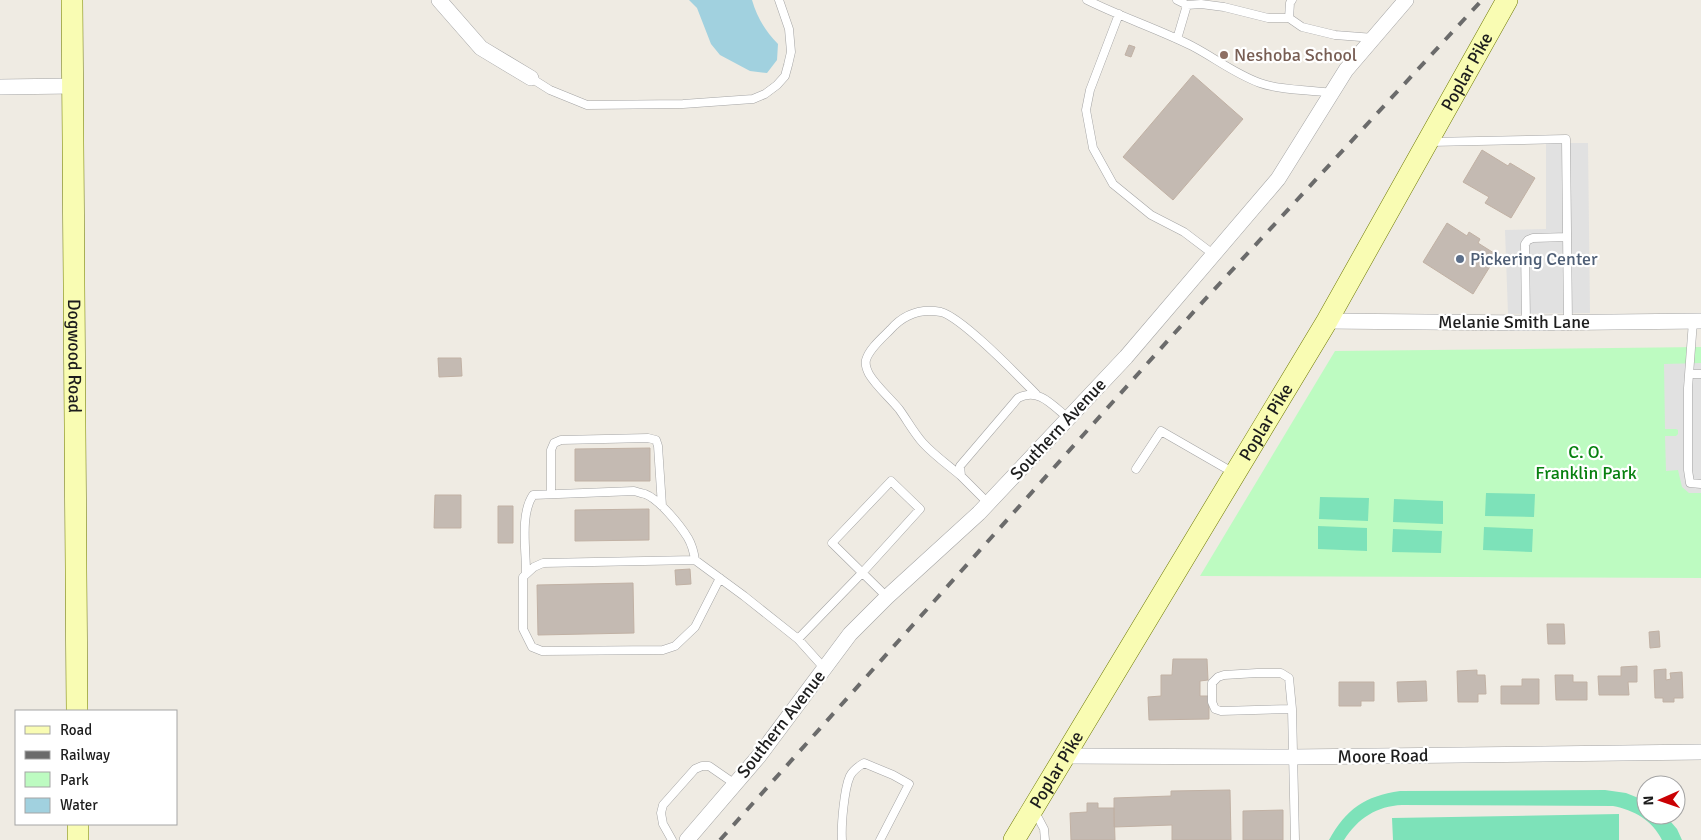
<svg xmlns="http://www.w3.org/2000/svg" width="1701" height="840" font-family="Signika,sans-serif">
<rect width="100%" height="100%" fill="#efebe3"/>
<path fill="#bdfbc1" d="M1701,347V578L1200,576L1335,351Z"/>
<path fill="#7de2b9" d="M1486,493L1535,494L1534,517L1485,516Z
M1320,497L1369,498L1368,521L1319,519Z
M1394,499L1443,501V524L1393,522Z
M1318,526L1367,528V551L1318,549Z
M1484,527L1533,529L1532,552L1483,550Z
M1393,529L1442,531L1441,553L1392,552Z
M1605,790L1626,793L1646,801V815H1665L1677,829L1682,840H1662C1652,820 1634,810 1613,806L1402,805C1377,806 1358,818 1344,840H1329C1346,809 1365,796 1400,791Z
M1619,814V840H1393L1392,818Z"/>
<path fill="#e1e1e1" d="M1546,143H1588L1590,313L1508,314L1505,230L1546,229Z
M1701,363V493H1689L1682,487L1678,470L1666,471L1665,436H1676L1678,434V430L1676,429H1665L1664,364Z"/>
<path fill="#a1d1df" d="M689,0H752C757,17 765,31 778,44L777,60L767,73L750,71L720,55L711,44L697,8Z"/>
<path fill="#c4bab2" stroke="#c1b1a4" d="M1129,45L1135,47L1131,57L1125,55Z
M1193,75L1243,119L1173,200L1123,157Z
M1482,150L1508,166L1510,163L1535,178L1511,218L1485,203L1489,197L1463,182Z
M1447,223L1467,236L1469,232L1480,239L1478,243L1497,255L1473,294L1423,262Z
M438,358H461L462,376L439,377Z
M650,448V481H575V449Z
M435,495H461V528H434Z
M498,506H513V543H498Z
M649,509V540L575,541V510Z
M690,569L691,584L676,585L675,570Z
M633,583L634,633L538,635L537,585Z
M1547,624H1564L1565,644H1548Z
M1659,631L1660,647L1650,648L1649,632Z
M1173,659H1207L1208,680L1200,681V696H1209V719L1149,720L1148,697L1161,696V675H1172Z
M1637,666V682H1628L1629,695H1599L1598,676H1621V667Z
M1666,669V680L1671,679L1670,673L1682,672L1683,698H1674V702H1663V698H1655L1654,670Z
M1477,670V675H1485L1486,694H1478V702H1458L1457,671Z
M1555,675H1573V682H1587V700H1556Z
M1522,679H1539V704H1501V686H1522Z
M1426,681L1427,701L1398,702L1397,682Z
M1339,682H1374V701H1361V706H1339Z
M1230,790L1231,840H1172V825L1114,827V798L1171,796V791Z
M1087,803H1098V808H1114L1115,840H1071L1070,813L1087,812Z
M1283,810V840H1243V811Z"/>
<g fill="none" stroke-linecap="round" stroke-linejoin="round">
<defs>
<path id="lane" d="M1087,0C1121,17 1158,29 1192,46C1215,58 1235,74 1260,83C1282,91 1308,89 1331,93
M1177,0L1187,5L1201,4L1224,7L1268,18H1289
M1292,0L1290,3L1289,18L1302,27L1335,35L1374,38
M1119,14L1090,90L1086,110L1093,148L1113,184L1151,215L1184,232L1213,254
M1177,39L1187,5
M531,78L550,90L587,105L683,104L753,99L765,94L777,85L785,76L788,65L791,52L789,29L779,0
M1430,142L1566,139L1568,323
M1693,321L1688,388V470L1690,483L1701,484
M1526,323L1525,244L1528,240L1533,238L1567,237
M1689,374H1701
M1136,469L1161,431L1234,473
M961,476C948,465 934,455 923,443C914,433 907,420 899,409C890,398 876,386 869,374C867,370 865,364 866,360C869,349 882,338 890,330C903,315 920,308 941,312C963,318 1018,376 1036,394
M551,494V450L554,443L561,440L648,438L656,440L658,446L662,506
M988,503L961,476L960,466L1018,398C1039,387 1053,406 1068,418
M526,572C526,549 520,514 533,495L634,491C637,492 641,493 645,494C659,499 680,525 688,538C692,545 694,553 695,560
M720,578L695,627L675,646L663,650L542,651L532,647L523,629V577L534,567L543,563L695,560L744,596L798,639
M825,669L798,639L862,573L920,509L891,481L832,543L887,597
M1292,709L1221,711L1215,709L1212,702V683L1218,677L1224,675L1257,673H1281L1289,678L1292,709L1295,840
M1035,812L1044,829L1045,840
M672,840L663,824L661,813L663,805L695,769L702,766H709L735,784
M842,840C841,826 844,789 850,776C853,770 859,766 864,763L893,775L909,784L880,840"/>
<path id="street" d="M439,0L481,48L531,78
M0,87L72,86
M1327,321L1526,323L1701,321
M1065,756L1293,757L1701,752
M687,840L759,756L850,634L887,597L979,513L1126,357L1278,179L1346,70L1406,0"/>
<g id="secondary">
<path id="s1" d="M72,0L77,711"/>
<path d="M78,824V840"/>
<path id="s2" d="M1014,840L1327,321L1507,0"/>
</g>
</defs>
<use href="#lane" stroke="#a4a4a4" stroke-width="9"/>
<use href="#street" stroke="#a4a4a4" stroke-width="16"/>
<use href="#secondary" stroke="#6d7800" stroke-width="22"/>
<use href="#lane" stroke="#fff" stroke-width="8"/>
<use href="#street" stroke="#fff" stroke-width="15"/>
<use href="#secondary" stroke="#f9fcb3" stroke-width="21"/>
<path stroke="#6b6b6b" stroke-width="4" stroke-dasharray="10 10" stroke-linecap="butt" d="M720,840L1198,307L1482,0"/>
</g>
<circle fill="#8d6e63" stroke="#fff" stroke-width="2" cx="1224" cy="55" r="5"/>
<circle fill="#5c6f8a" stroke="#fff" stroke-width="2" cx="1460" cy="259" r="5"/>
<g text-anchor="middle" stroke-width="4.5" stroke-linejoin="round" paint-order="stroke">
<g font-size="18" fill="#785e54" stroke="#fff" text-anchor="start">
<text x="1234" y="61">Neshoba School</text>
</g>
<g font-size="18" fill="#1d1d1d" stroke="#fff">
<text dy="6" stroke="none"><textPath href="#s2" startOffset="892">Poplar Pike</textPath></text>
<text x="1514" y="328">Melanie Smith Lane</text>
<text dy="6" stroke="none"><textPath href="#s1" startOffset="356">Dogwood Road</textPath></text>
<text dy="6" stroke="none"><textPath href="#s2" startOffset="488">Poplar Pike</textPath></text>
<text transform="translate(1058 429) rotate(-47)" y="6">Southern Avenue</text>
<text transform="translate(781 724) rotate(-52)" y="6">Southern Avenue</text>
<text transform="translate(1383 756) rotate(-1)" y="6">Moore Road</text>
<text dy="6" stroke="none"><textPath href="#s2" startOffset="82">Poplar Pike</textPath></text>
</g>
<g font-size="18" fill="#4e5e75" stroke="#fff" text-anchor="start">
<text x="1470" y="265">Pickering Center</text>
</g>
<g font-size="18" fill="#07800f" stroke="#fff">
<text x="1586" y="458">C. O.<tspan x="1586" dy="21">Franklin Park</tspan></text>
</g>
</g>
<rect x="15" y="710" width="162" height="115" fill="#ffffff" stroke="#a5a5a5"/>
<rect x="25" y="726" width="25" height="8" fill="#f9fcb3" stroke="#a5a5a5"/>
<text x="60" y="735" font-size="15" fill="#1d1d1d">Road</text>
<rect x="25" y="751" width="25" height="8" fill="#6b6b6b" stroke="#a5a5a5"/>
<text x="60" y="760" font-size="15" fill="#1d1d1d">Railway</text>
<rect x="25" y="772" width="25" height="15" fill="#bdfbc1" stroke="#a5a5a5"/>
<text x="60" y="785" font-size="15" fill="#1d1d1d">Park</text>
<rect x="25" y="798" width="25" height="15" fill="#a1d1df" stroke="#a5a5a5"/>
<text x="60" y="810" font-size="15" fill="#1d1d1d">Water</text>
<g transform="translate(1661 800) rotate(268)"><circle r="24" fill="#ffffff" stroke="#a5a5a5"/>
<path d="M0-4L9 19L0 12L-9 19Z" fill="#ca0003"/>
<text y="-8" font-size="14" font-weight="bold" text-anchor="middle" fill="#1d1d1d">N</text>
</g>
</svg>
